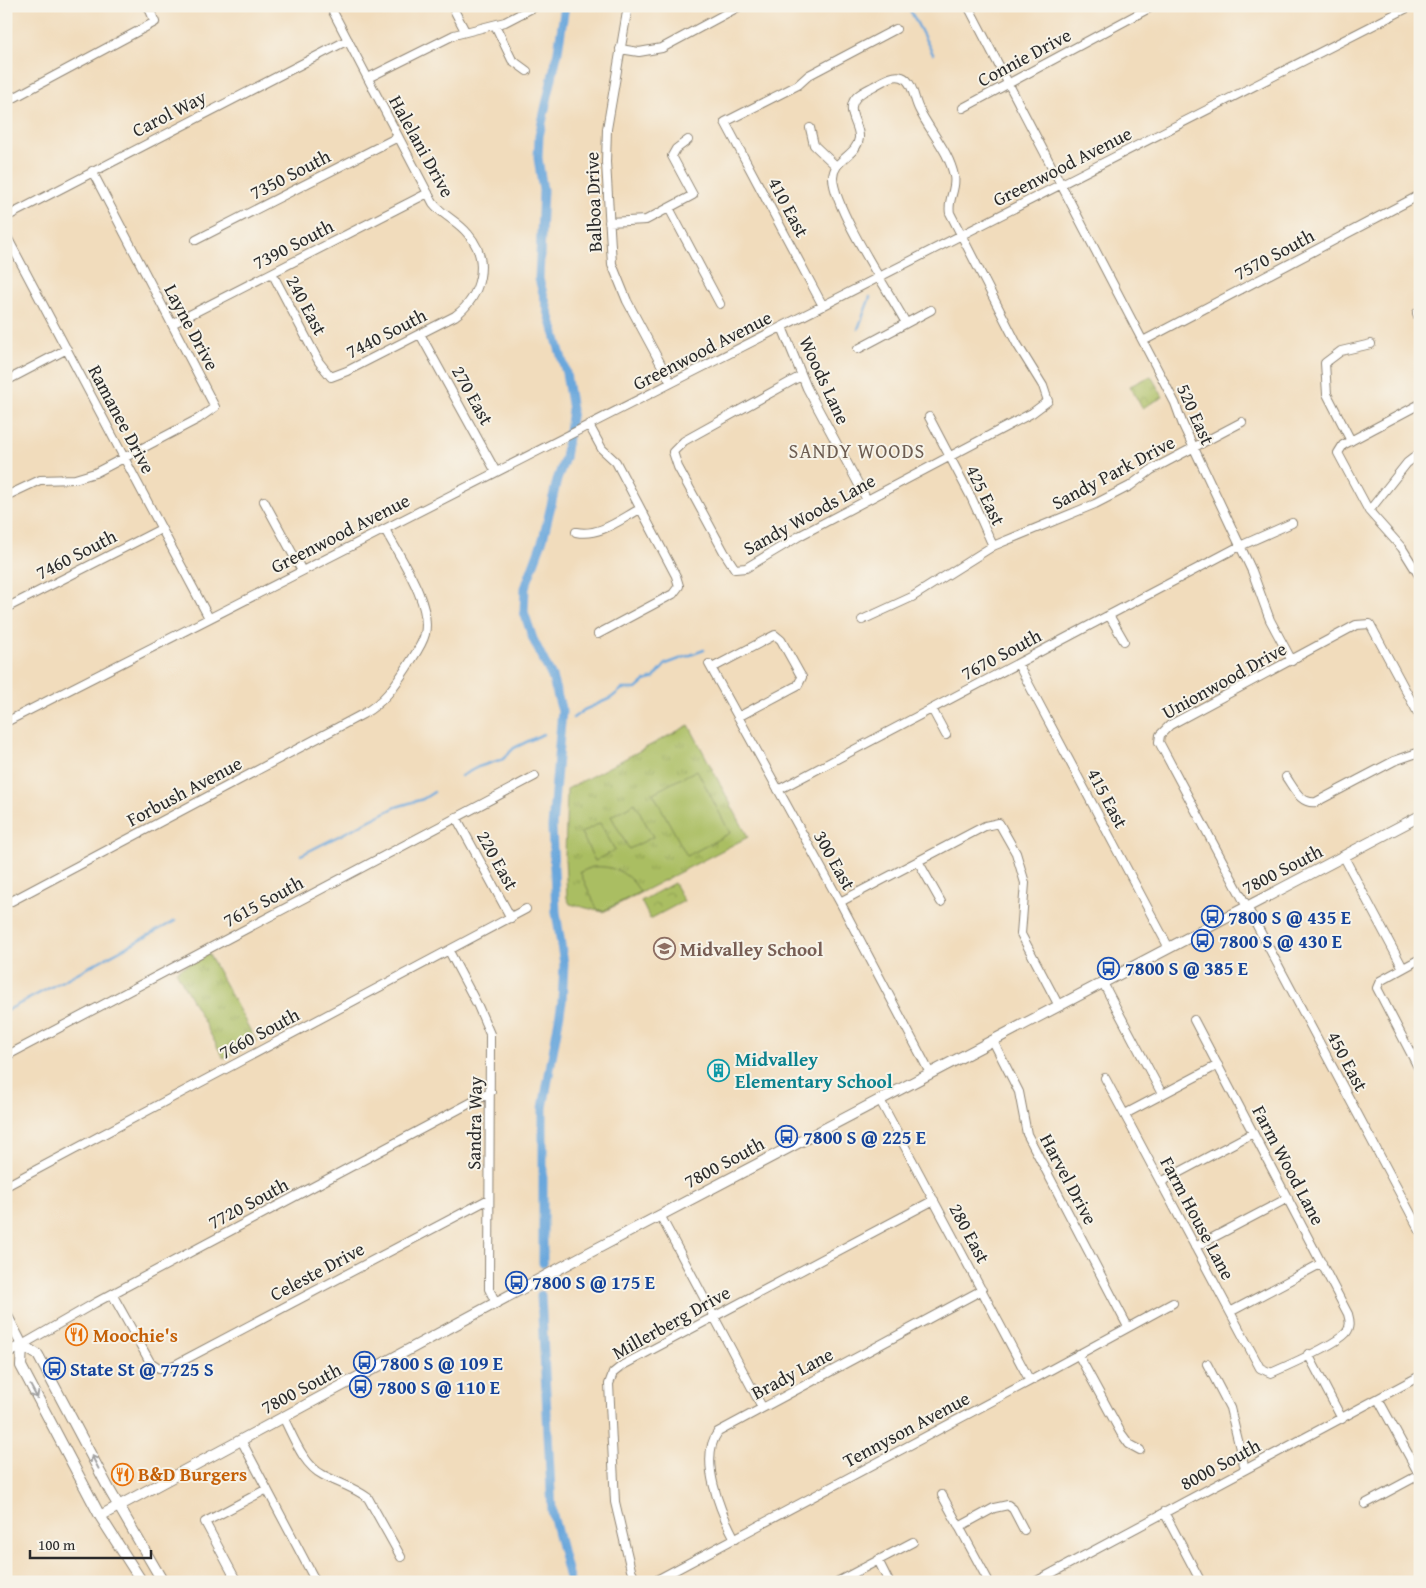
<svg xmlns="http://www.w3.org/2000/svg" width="1426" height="1588" font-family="'Gentium Book Plus',serif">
<defs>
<pattern id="grass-tufts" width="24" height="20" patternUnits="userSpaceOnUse" patternTransform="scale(1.25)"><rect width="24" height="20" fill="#aabe62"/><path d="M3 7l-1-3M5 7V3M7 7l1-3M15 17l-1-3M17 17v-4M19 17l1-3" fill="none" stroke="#92a355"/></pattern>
<pattern id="park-crowns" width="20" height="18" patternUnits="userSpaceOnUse" patternTransform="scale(1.25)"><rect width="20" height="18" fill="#aabe62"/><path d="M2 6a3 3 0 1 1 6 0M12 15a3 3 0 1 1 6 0" fill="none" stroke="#92a355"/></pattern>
</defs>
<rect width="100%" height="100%" fill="#f7f3e8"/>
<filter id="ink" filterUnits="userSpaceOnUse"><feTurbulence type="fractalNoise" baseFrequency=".02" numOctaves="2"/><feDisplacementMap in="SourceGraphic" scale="10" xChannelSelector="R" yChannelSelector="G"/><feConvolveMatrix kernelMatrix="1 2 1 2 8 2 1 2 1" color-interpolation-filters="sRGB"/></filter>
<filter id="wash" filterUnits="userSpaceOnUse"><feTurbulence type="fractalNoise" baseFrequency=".0096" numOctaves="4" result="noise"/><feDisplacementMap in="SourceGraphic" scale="20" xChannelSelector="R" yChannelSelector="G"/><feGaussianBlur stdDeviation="1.12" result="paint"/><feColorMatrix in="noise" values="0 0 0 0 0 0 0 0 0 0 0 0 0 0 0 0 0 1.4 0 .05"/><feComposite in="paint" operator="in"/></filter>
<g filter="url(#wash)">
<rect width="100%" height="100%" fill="#f1dcbc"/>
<path fill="url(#grass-tufts)" stroke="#6a7446" d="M689,725L748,837L603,912L570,904L567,898L565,857L567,789Z
M208,953L256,1041L224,1059L176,971Z"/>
<path fill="url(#park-crowns)" stroke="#6a7446" d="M1151,376L1163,397L1142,408L1130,386Z
M674,883L684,901L650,919L641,901Z"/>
<path fill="#aabe62" stroke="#6a7446" d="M697,770L730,833L687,856L653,793Z
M635,803L653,837L629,849L611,816Z
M600,823L615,850L595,861L581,833Z
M593,867C614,865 630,874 640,892L603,911L597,909L580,872Z"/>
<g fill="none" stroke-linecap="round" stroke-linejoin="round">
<path stroke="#6ba7dc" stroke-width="2.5" d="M908,6L933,54
M858,329L870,297
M573,718L584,710L611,698L622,689H636L645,681L654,678L666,664L704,650
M461,776L478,767L503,759L514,748L543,734
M301,855L396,807L423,799L434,792
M6,1011L175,921"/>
<path stroke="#6ba7dc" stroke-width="9" d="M543,1263V1108L562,1002L564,964L556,912L552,827L562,711L552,677L533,639L524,612L525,588L543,539L557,480L565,458L572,410L566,373L539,279L543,190L538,158L539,136L558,51L565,6
M541,1295L552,1511L570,1582"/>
</g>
</g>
<g filter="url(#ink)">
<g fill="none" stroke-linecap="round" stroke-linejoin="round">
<defs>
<path id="minor" d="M452,6L465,31
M628,6L607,129L606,162L612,264L627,301L671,383
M968,6L1175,403L1183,425L1252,571L1270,620L1292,661
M495,25L512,60L527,71
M620,49L639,52L662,48L740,6
M368,78L454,35L505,22L536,6
M6,102L155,22L148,6
M963,108L1153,6
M810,128L814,145L836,166
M669,208L720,304
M6,217L348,40
M609,222L646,220L693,195L672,156L676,149L688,140
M6,235L209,618
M196,240L398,137
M272,273L319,362L331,377L347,371L455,316C481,297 491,260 468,234C458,221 443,216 433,203L330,6
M823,306L725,122L798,85L809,75L896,29
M1417,313L1420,322
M172,324L428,193
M782,327L807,388L867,500
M420,334L496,472
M1143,341L1420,195
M858,349L931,310
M801,376L684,441L673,452L678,467L724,552L735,569L746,568L801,535L1032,413L1048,401L1043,386L1017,344L950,213C947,200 957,189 954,176C949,151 930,132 919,109C914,100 913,81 902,77C892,74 882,82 874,86C865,91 854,95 852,106C850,117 860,127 859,138C857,156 833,159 833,178C834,209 889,292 906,323
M6,381L67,349
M1420,404L1343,445L1338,453L1369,511L1402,548L1420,577
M929,417L972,499L993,546
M589,425L602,449L616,462L676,576L679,586L673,594L598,634
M1351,441L1327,394L1325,363L1341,351L1371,344
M6,496L40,480L75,479L95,473L198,419L215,407L92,171
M264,501L302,571
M1369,511L1407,463L1420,453
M576,532C599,537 621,519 640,509
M6,608L161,529
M1109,615L1124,641
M862,620L912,597L993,546L1095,504L1130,486L1151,470L1242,422
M709,664L840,902L930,1073
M1018,664L1169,948
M712,668L775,635L781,640L800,674L802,677L798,685L738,717
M932,709L946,735
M1420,717L1370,624L1356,625L1170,725L1160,735L1159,742L1420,1231
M6,722L1411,6
M1286,777C1294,788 1300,804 1316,802L1394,761L1420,752
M778,790L1240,546L1292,523
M456,817L511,918
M1344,857L1403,968
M918,861L941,902
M840,902L985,826L999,823L1016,853L1025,883L1021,934L1059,1006
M6,904L363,714C384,702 394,687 407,667C413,657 422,646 425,634C432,602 399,557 385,529
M449,951L478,1006L490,1034L489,1289L496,1303
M1420,959L1380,981L1377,988L1420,1071
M1103,983L1162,1094
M993,1041L1019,1092L1027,1134L1128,1327
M6,1056L535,776
M1105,1078L1260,1368L1271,1373C1287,1366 1336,1344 1346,1333C1351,1327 1350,1321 1348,1314L1194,1020
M880,1100L1030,1381
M1125,1114L1218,1065
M1161,1182L1253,1133
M6,1186L526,909
M660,1215L762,1407
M1195,1247L1288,1198
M112,1294L150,1362L159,1368H169L489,1199
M1230,1312L1322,1263
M22,1345L95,1303L491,1092
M1078,1354L1121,1433L1129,1444L1140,1450
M1308,1354L1342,1419
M1207,1364L1230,1408L1245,1469
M1378,1399L1420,1476
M283,1417C293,1436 303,1465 323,1475C338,1483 354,1487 368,1498L401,1557
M241,1440L316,1582
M942,1495L989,1582
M1365,1504L1419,1475
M1164,1512L1201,1582
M959,1527L994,1508L1008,1505L1013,1509L1024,1530
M735,1539C721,1513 698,1459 718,1432L982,1290
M878,1560L889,1582
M237,1582L205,1522L267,1489
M637,1582L631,1570L615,1502L609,1384L613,1373L623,1365L934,1200
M653,1582L1030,1381L1173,1303
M837,1582L913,1542
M1035,1582L1420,1376"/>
<path id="major" d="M6,1314L22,1345L38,1355L110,1491L163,1582
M22,1345L21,1366L100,1516L142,1582
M6,1354L22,1345
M100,1516L579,1258L1420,816"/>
</defs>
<use href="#minor" stroke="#8e8474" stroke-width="10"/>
<use href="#major" stroke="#8e8474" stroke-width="12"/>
<use href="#minor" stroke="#fff" stroke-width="8"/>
<use href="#major" stroke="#fff" stroke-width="10"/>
</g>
<defs><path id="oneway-shaft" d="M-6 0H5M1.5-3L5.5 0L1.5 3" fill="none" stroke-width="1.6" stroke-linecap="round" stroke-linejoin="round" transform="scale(1.25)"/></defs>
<g stroke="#a0a0a0">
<use href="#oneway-shaft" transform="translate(34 1392) rotate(62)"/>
<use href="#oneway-shaft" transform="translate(95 1462) rotate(-118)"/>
</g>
</g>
<defs>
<symbol id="bus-ring" viewBox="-11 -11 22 22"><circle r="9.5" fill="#f7f3e8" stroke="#1a4fb4" stroke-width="1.5"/><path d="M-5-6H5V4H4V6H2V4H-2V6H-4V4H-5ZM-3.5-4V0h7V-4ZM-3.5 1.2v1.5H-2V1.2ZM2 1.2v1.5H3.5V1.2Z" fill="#1a4fb4"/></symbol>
<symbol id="school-ring" viewBox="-11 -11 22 22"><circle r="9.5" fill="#f7f3e8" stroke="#8d6e63" stroke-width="1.5"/><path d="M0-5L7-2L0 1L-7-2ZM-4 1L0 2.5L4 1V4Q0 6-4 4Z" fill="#8d6e63"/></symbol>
<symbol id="building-ring" viewBox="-11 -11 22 22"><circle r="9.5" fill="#f7f3e8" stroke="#0f9aa8" stroke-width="1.5"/><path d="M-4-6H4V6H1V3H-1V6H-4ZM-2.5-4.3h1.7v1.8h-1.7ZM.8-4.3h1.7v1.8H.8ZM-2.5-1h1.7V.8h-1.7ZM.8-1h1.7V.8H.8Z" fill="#0f9aa8"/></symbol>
<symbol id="restaurant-ring" viewBox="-11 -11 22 22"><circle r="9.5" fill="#f7f3e8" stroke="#e8710a" stroke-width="1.5"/><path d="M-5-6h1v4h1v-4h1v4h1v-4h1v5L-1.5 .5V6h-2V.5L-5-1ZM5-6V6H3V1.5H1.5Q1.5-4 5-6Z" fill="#e8710a"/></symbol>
</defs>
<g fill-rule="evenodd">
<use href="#bus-ring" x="1200" y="904" width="25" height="25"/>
<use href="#bus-ring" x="1190" y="928" width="25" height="25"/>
<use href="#school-ring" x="652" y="936" width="25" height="25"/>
<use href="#bus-ring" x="1096" y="956" width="25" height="25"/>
<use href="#building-ring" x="706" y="1058" width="25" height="25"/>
<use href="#bus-ring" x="774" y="1124" width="25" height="25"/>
<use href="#bus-ring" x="504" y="1270" width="25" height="25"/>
<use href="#restaurant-ring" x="64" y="1322" width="25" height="25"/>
<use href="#bus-ring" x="352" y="1350" width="25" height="25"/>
<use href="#bus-ring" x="42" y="1356" width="25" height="25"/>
<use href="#bus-ring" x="348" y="1374" width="25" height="25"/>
<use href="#restaurant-ring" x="110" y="1462" width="25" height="25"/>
</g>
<g text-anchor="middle" stroke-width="4" stroke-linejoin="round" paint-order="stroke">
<g font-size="19" fill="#2b2b2b" stroke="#f7f3e8">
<text transform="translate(1024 57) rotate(-28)" y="7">Connie Drive</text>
<text transform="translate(169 113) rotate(-27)" y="7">Carol Way</text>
<text transform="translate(422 146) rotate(61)" y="7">Halelani Drive</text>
<text transform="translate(1062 166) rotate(-27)" y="7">Greenwood Avenue</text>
<text transform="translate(290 174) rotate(-27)" y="7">7350 South</text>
<text transform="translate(593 202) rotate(-92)" y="7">Balboa Drive</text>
<text transform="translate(789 207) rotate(62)" y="7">410 East</text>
<text transform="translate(293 244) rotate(-27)" y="7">7390 South</text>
<text transform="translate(1274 254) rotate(-28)" y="7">7570 South</text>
<text transform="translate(307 305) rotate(62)" y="7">240 East</text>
<text transform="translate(192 327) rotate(62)" y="7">Layne Drive</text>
<text transform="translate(386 333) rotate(-27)" y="7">7440 South</text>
<text transform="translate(702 350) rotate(-27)" y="7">Greenwood Avenue</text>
<text transform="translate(825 380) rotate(65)" y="7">Woods Lane</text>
<text transform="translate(473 395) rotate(61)" y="7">270 East</text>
<text transform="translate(1196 414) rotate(66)" y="7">520 East</text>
<text transform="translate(122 419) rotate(62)" y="7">Ramanee Drive</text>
<text transform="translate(1113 472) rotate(-28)" y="7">Sandy Park Drive</text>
<text transform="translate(986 495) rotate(64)" y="7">425 East</text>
<text transform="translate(809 514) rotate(-29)" y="7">Sandy Woods Lane</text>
<text transform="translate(340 533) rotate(-27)" y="7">Greenwood Avenue</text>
<text transform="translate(76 554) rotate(-27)" y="7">7460 South</text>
<text transform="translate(1001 654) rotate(-28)" y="7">7670 South</text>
<text transform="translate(1224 680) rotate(-29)" y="7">Unionwood Drive</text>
<text transform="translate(184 791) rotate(-28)" y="7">Forbush Avenue</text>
<text transform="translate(1108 798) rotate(62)" y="7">415 East</text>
<text transform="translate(498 860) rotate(61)" y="7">220 East</text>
<text transform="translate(835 860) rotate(61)" y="7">300 East</text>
<text transform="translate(1282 869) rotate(-27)" y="7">7800 South</text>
<text transform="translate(263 901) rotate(-28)" y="7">7615 South</text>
<text transform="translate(259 1033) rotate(-28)" y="7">7660 South</text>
<text transform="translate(1348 1061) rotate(62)" y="7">450 East</text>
<text transform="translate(474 1123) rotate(-89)" y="7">Sandra Way</text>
<text transform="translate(724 1162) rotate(-28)" y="7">7800 South</text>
<text transform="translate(1289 1165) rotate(62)" y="7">Farm Wood Lane</text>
<text transform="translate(1069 1179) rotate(62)" y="7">Harvel Drive</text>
<text transform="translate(248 1203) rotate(-28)" y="7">7720 South</text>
<text transform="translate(1198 1218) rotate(62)" y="7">Farm House Lane</text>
<text transform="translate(970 1233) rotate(62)" y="7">280 East</text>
<text transform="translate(317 1271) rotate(-28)" y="7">Celeste Drive</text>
<text transform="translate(671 1322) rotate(-29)" y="7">Millerberg Drive</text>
<text transform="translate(792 1373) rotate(-28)" y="7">Brady Lane</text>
<text transform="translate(301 1388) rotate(-28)" y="7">7800 South</text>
<text transform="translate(906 1429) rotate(-28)" y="7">Tennyson Avenue</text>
<text transform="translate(1220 1464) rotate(-28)" y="7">8000 South</text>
</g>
<g font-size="19" font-weight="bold" fill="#164399" stroke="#f7f3e8" text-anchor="start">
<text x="1228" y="924">7800 S @ 435 E</text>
<text x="1219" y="948">7800 S @ 430 E</text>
<text x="1125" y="975">7800 S @ 385 E</text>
<text x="803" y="1144">7800 S @ 225 E</text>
<text x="532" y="1289">7800 S @ 175 E</text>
<text x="380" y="1370">7800 S @ 109 E</text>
<text x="70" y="1376">State St @ 7725 S</text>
<text x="377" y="1394">7800 S @ 110 E</text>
</g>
<g font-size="19" font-weight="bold" fill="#785e54" stroke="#f7f3e8" text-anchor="start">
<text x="680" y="956">Midvalley School</text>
</g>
<g font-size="19" font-weight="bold" fill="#0d838f" stroke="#f7f3e8" text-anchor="start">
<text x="735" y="1066">Midvalley<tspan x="735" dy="22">Elementary School</tspan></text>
</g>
<g font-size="19" font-weight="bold" fill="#c56008" stroke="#f7f3e8" text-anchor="start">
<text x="93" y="1342">Moochie's</text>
<text x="138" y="1481">B&amp;D Burgers</text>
</g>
<g font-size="20" letter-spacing="1" fill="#6d5d52" stroke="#f7f3e8">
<text x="857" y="458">SANDY WOODS</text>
</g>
</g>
<rect width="1426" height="1588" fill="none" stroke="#f7f3e8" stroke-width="25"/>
<path d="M30 1550v8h121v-8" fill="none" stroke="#2b2b2b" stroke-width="2.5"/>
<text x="38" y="1550" font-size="15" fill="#2b2b2b" stroke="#f7f3e8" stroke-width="4" paint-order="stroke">100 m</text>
</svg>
